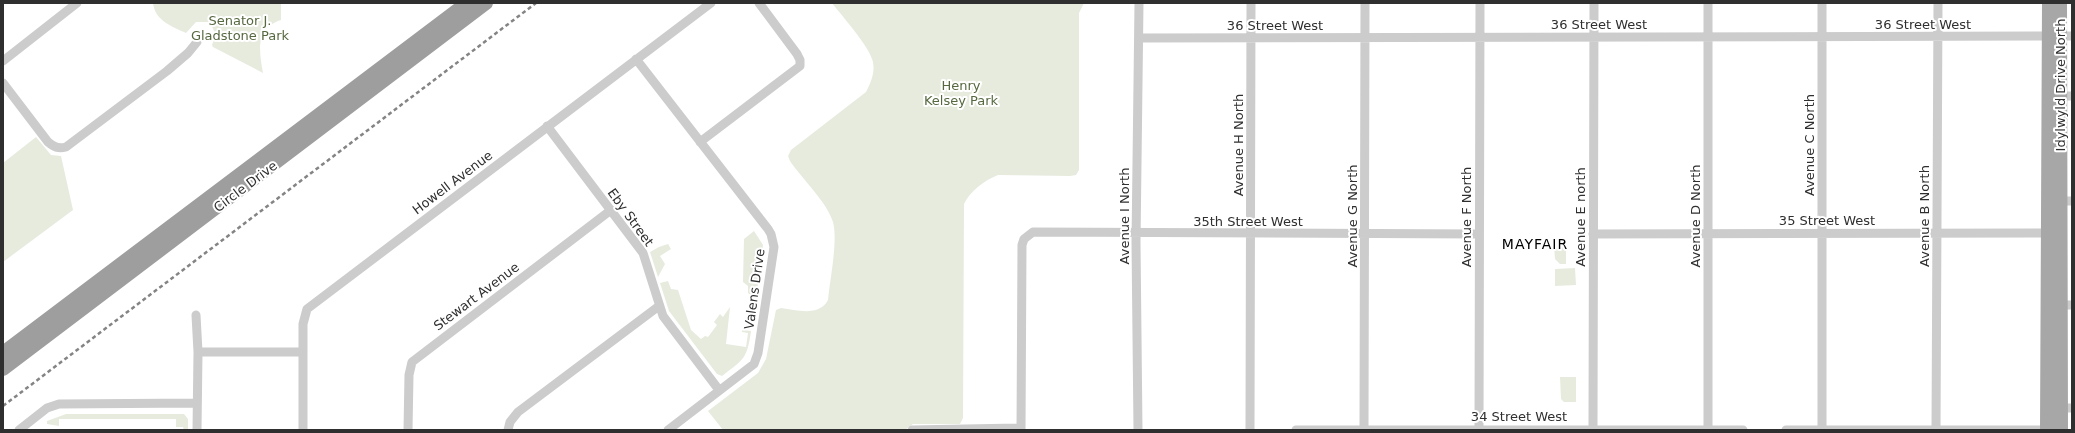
<svg xmlns="http://www.w3.org/2000/svg" width="2075" height="433" font-family="'DejaVu Sans',sans-serif">
<rect width="100%" height="100%" fill="#fff"/>
<path fill="#e6ebde" d="M153,3H281V20C255,28 259,51 263,73L213,47L212,45C216,36 216,30 208,22H196L186,33C173,27 155,21 153,3Z
M832,3H1084L1079,13V170L1076,175L1070,176L998,175C985,180 970,191 964,204L963,418L960,424H913L905,430H723L708,411L758,373L766,359L776,310L781,308C797,310 819,317 828,300C830,279 838,241 833,222C827,202 802,179 790,161L788,156L791,150L866,92C871,82 875,73 873,62C870,47 842,16 832,3Z
M36,137L51,155L61,156L73,210L3,262V163Z
M754,231L763,245L756,299L748,293V286L743,282L744,239Z
M668,244L671,249L660,256L665,264L658,277L650,252L659,247Z
M1566,245V264H1560L1555,259L1554,246Z
M1575,268L1576,285L1555,286V269Z
M668,281L671,289L678,290L691,330L701,339L705,336L708,337L717,325L714,322L720,314L723,317L730,307L726,344L746,347L748,333L742,332V330L751,331C747,359 744,359 722,376L717,374L669,311L660,283Z
M1560,377H1576V402H1564L1561,399Z
M66,414H184L188,419V430H184L183,427H176V419H59V426L47,424V421Z"/>
<g fill="none" stroke-linecap="round" stroke-linejoin="round">
<path stroke="#ccc" stroke-width="9" d="M1708,3V430
M1822,3V430
M1139,38L2072,36
M636,59L768,229L771,234L774,247L758,353L754,364L668,430
M3,61L77,3
M3,83L48,142C54,147 58,149 66,147L167,71L188,53L197,42
M2061,96H2072
M547,126L643,253L663,316L719,390
M700,142L800,66V60L797,54L759,3
M2062,201H2072
M1593,234L2052,233
M2061,305H2072
M196,315L198,352L197,430
M198,352H303
M2061,408H2072
M19,430L47,408L59,404L197,403
M303,430V324L307,309L711,3
M408,430L409,375L412,362L611,210
M508,430L510,422L518,412L659,306
M912,430L1021,428
M1021,430L1022,245L1024,239L1033,232L1479,234
M1138,430L1136,242L1139,3
M1250,430L1251,3
M1296,430H1743
M1364,430L1365,3
M1479,430L1480,3
M1593,430L1594,3
M1786,430H2047
M1936,430L1938,3"/>
<path stroke="#a7a7a7" stroke-width="14" d="M2060,3L2061,430
M2047,430L2049,3"/>
<path stroke="#9e9e9e" stroke-width="14" d="M3,353L467,3
M3,369L486,3"/>
<path stroke="#848484" stroke-width="2.5" stroke-dasharray="4 3" stroke-linecap="butt" d="M3,406L536,3"/>
</g>
<g text-anchor="middle" stroke-width="4" stroke-linejoin="round" paint-order="stroke">
<g font-size="13" fill="#56683f" stroke="#fff">
<text x="240" y="25">Senator J.<tspan x="240" dy="15">Gladstone Park</tspan></text>
<text x="961" y="90">Henry<tspan x="961" dy="15">Kelsey Park</tspan></text>
</g>
<g font-size="13" fill="#2f2f2f" stroke="#fff">
<text x="1599" y="29">36 Street West</text>
<text x="1923" y="29">36 Street West</text>
<text x="1275" y="30">36 Street West</text>
<text transform="translate(2060 85) rotate(-90)" y="5">Idylwyld Drive North</text>
<text transform="translate(1238 145) rotate(-90)" y="5">Avenue H North</text>
<text transform="translate(1809 145) rotate(-90)" y="5">Avenue C North</text>
<text transform="translate(452 182) rotate(-37)" y="5">Howell Avenue</text>
<text transform="translate(245 186) rotate(-37)" y="5">Circle Drive</text>
<text transform="translate(1124 216) rotate(-90)" y="5">Avenue I North</text>
<text transform="translate(1352 216) rotate(-90)" y="5">Avenue G North</text>
<text transform="translate(1695 216) rotate(-90)" y="5">Avenue D North</text>
<text transform="translate(1924 216) rotate(-90)" y="5">Avenue B North</text>
<text transform="translate(631 217) rotate(54)" y="5">Eby Street</text>
<text transform="translate(1466 217) rotate(-90)" y="5">Avenue F North</text>
<text transform="translate(1580 217) rotate(-90)" y="5">Avenue E north</text>
<text x="1827" y="225">35 Street West</text>
<text x="1248" y="226">35th Street West</text>
<text transform="translate(754 289) rotate(-82)" y="5">Valens Drive</text>
<text transform="translate(476 296) rotate(-37)" y="5">Stewart Avenue</text>
<text x="1519" y="421">34 Street West</text>
</g>
<g font-size="14" letter-spacing="1" fill="#000" stroke="#fff">
<text x="1535" y="249">MAYFAIR</text>
</g>
</g>
<rect width="2075" height="433" fill="none" stroke="#2f2f2f" stroke-width="8"/>
</svg>
